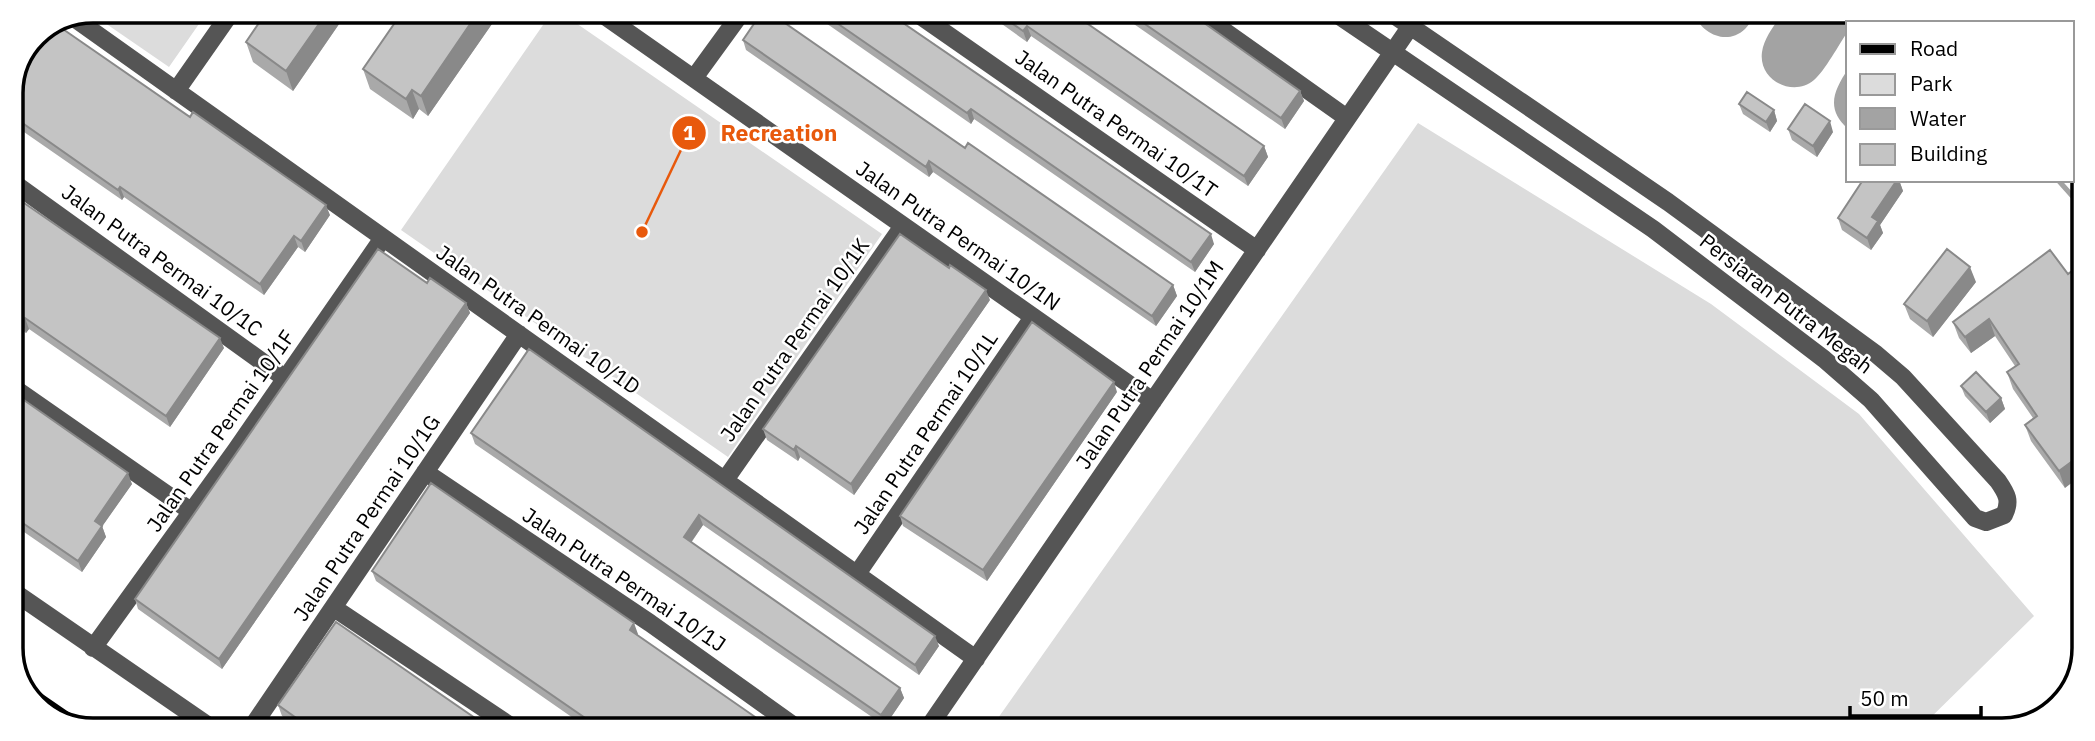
<svg xmlns="http://www.w3.org/2000/svg" width="2095" height="741" font-family="'IBM Plex Sans',sans-serif">
<rect width="100%" height="100%" fill="#fff"/>
<path fill="#dcdcdc" d="M92,11H208L169,67L89,12Z
M552,12H560L882,234L728,457L401,230Z
M1418,123L1711,304L1859,414L2034,616L1918,730L991,728Z"/>
<path fill="#a3a3a3" d="M1694,14H1755C1752,19 1749,25 1745,29C1727,46 1702,34 1694,14Z
M1782,14H1860L1854,23H1848V31C1840,43 1824,72 1814,80C1793,98 1758,80 1762,52C1764,38 1774,26 1782,14Z
M1886,14L1964,15L1958,23H1881Z
M1848,69V129C1826,109 1833,92 1848,69Z"/>
<g fill="none" stroke-linecap="round" stroke-linejoin="round">
<path stroke="#a3a3a3" stroke-width="5" d="M2058,180L2083,208"/>
<path stroke="#555" stroke-width="18" d="M599,12L1153,401
M915,12L1257,250
M1199,13L1347,118
M1335,13L1653,229L1824,359L1871,400L1975,518L1986,522L2004,515C2011,501 2007,494 1998,481L1903,377L1876,354L1668,202L1391,13
M74,18L976,659
M694,78L742,12
M176,91L232,11
M11,181L286,379
M11,386L192,512
M425,472L650,623L797,728
M725,480L903,226
M857,574L1033,317
M11,590L210,727
M334,608L512,727
M93,648L236,450L383,238
M252,727L519,334
M928,728L1410,27"/>
<path stroke="#000" stroke-width="18" d="M25,693L73,726"/>
</g>
<path fill="#a9a9a9" d="M267,11H348L293,91L253,62L246,42Z
M810,12H887L1214,244L1195,272L974,119L971,124Z
M985,12L1072,13L1264,146L1268,157L1248,186L1031,36L1027,42Z
M1118,13H1190L1300,91L1304,101L1285,129Z
M494,21L428,116L419,109L413,119L370,89L363,69Z
M743,40L965,148L1173,285L1177,296L1156,326L933,172L929,177L746,50Z
M11,87L330,215L305,252L298,247L264,295L124,197L122,200L11,123Z
M1739,104L1774,110L1777,121L1770,132L1743,114Z
M1788,129L1833,132L1817,157L1792,140Z
M1863,180H1899L1903,191L1880,225L1883,233L1871,250L1842,230L1838,218Z
M11,194L224,348L170,427L29,329L26,333L11,322Z
M2068,274L2065,488L2031,441L2025,425L2033,418L2013,389L2007,372L2015,366L1995,336L1971,353L1959,338L1953,322Z
M1976,282L1933,337L1910,319L1904,304Z
M427,283L466,303L470,313L222,669L138,609L135,599Z
M990,300L854,495L800,457L798,461L767,440L763,429Z
M529,349L939,646L919,675L703,525L691,543L900,688L904,698L885,726L475,444L471,433Z
M1961,386L2001,398L2005,409L1990,423L1965,396Z
M11,391L132,484L102,526L106,537L82,572L11,523Z
M1117,392L987,581L903,526L900,516Z
M372,571L638,634L637,635L771,728L586,727L376,581Z
M278,705L488,727H298L282,716Z"/>
<path fill="#898989" d="M328,11H348L293,91L286,71Z
M479,11H490L494,21L428,116L421,96Z
M1027,26L1031,36L1027,42L1023,31Z
M412,90L419,109L413,119L406,99Z
M1300,91L1304,101L1285,129L1281,118Z
M971,109L974,119L971,124L967,113Z
M1774,110L1777,121L1770,132L1766,122Z
M1830,121L1833,132L1817,157L1813,146Z
M1264,146L1268,157L1248,186L1244,176Z
M929,161L933,172L929,177L926,167Z
M1897,180H1899L1903,191L1880,225L1883,233L1871,250L1867,238L1872,217Z
M120,187L124,197L122,200L118,190Z
M326,205L330,215L305,252L301,241Z
M1211,234L1214,244L1195,272L1191,262Z
M294,236L298,247L264,295L260,284Z
M1970,267L1976,282L1933,337L1927,321Z
M1173,285L1177,296L1156,326L1152,316Z
M986,290L990,300L854,495L851,484Z
M2083,300V321L2076,305Z
M466,303L470,313L222,669L219,659Z
M25,318L29,329L26,333L22,322Z
M1989,319L1995,336L1971,353L1965,337Z
M220,338L224,348L170,427L166,416Z
M1114,382L1117,392L987,581L983,570Z
M2001,398L2005,409L1990,423L1986,412Z
M796,446L800,457L798,461L794,450Z
M2082,454V475L2065,488L2059,471Z
M128,473L132,484L99,531L95,521Z
M699,515L703,525L687,548L684,537Z
M102,526L106,537L82,572L78,561Z
M634,623L638,634L633,640L630,630Z
M935,636L939,646L919,675L915,665Z
M900,688L904,698L885,726L881,715Z"/>
<path fill="#c4c4c4" stroke="#898989" stroke-width="2" d="M267,11H328L286,71L246,42Z
M403,11H479L421,96L412,90L406,99L363,69Z
M762,12H769L965,148L968,143L1173,285L1152,316L929,161L926,167L743,40Z
M821,12H887L1211,234L1191,262L971,109L967,113Z
M996,12L1072,13L1264,146L1244,176L1027,26L1023,31Z
M1129,13H1190L1300,91L1281,118Z
M57,25L190,117L193,112L326,205L301,241L294,236L260,284L120,187L118,190L11,115V87L35,34Z
M1747,92L1774,110L1766,122L1739,104Z
M1805,104L1830,121L1813,146L1788,129Z
M1863,180H1897L1872,217L1878,221L1867,238L1838,218Z
M11,194L220,338L166,416L25,318L22,322L11,314Z
M900,234L949,268L950,265L986,290L851,484L796,446L794,450L763,429Z
M378,249L427,283L430,278L466,303L219,659L135,599Z
M1947,249L1970,267L1927,321L1904,304Z
M2050,250L2068,274L2081,264L2083,266V300L2076,305L2083,314L2082,454L2059,471L2025,425L2037,416L2007,372L2019,364L1989,319L1965,337L1953,322Z
M1032,322L1114,382L983,570L900,516Z
M529,349L935,636L915,665L699,515L684,537L900,688L881,715L471,433Z
M1976,372L2001,398L1986,412L1961,386Z
M11,391L128,473L95,521L102,526L78,561L11,515Z
M431,483L634,623L630,630L771,728L591,727L585,724L588,720L372,571Z
M336,622L488,727H309L278,705Z"/>
<g text-anchor="middle" stroke-width="5" stroke-linejoin="round" paint-order="stroke">
<g font-size="21" fill="#000" stroke="#fff">
<text transform="translate(1116 124) rotate(35)" y="7">Jalan Putra Permai 10/1T</text>
<text transform="translate(958 236) rotate(35)" y="7">Jalan Putra Permai 10/1N</text>
<text transform="translate(162 261) rotate(36)" y="7">Jalan Putra Permai 10/1C</text>
<text transform="translate(1786 304) rotate(38)" y="7">Persiaran Putra Megah</text>
<text transform="translate(538 320) rotate(35)" y="7">Jalan Putra Permai 10/1D</text>
<text transform="translate(795 340) rotate(-55)" y="7">Jalan Putra Permai 10/1K</text>
<text transform="translate(1150 365) rotate(-56)" y="7">Jalan Putra Permai 10/1M</text>
<text transform="translate(221 431) rotate(-55)" y="7">Jalan Putra Permai 10/1F</text>
<text transform="translate(926 433) rotate(-56)" y="7">Jalan Putra Permai 10/1L</text>
<text transform="translate(367 518) rotate(-56)" y="7">Jalan Putra Permai 10/1G</text>
<text transform="translate(624 580) rotate(34)" y="7">Jalan Putra Permai 10/1J</text>
</g>
</g>
<path d="M0 0H2095V741H0ZM93 23H2002A70 70 0 0 1 2072 93V648A70 70 0 0 1 2002 718H93A70 70 0 0 1 23 648V93A70 70 0 0 1 93 23Z" fill="#fff" fill-rule="evenodd"/>
<path fill="none" stroke="#000" stroke-width="3.5" d="M93 23H2002A70 70 0 0 1 2072 93V648A70 70 0 0 1 2002 718H93A70 70 0 0 1 23 648V93A70 70 0 0 1 93 23Z"/>
<path fill="none" stroke="#e8590c" stroke-width="2.5" d="M642 232L689 133"/>
<g fill="#e8590c" stroke="#fff" stroke-width="2.5">
<circle cx="642" cy="232" r="7"/>
<circle cx="689" cy="133" r="18"/>
</g>
<g font-size="21" text-anchor="middle" font-weight="bold" fill="#fff">
<text x="689" y="140">1</text>
</g>
<g font-size="23" text-anchor="middle" font-weight="bold" fill="#e8590c" stroke="#fff" stroke-width="5" stroke-linejoin="round" paint-order="stroke">
<text x="779" y="141">Recreation</text>
</g>
<rect x="1846" y="21" width="228" height="161" fill="#ffffff" stroke="#999999" stroke-width="2"/>
<rect x="1860" y="44" width="35" height="10" fill="#000000" stroke="#999999" stroke-width="2"/>
<text x="1910" y="56" font-size="21" fill="#000000">Road</text>
<rect x="1860" y="74" width="35" height="21" fill="#dcdcdc" stroke="#999999" stroke-width="2"/>
<text x="1910" y="91" font-size="21" fill="#000000">Park</text>
<rect x="1860" y="108" width="35" height="21" fill="#a3a3a3" stroke="#999999" stroke-width="2"/>
<text x="1910" y="126" font-size="21" fill="#000000">Water</text>
<rect x="1860" y="144" width="35" height="21" fill="#c4c4c4" stroke="#999999" stroke-width="2"/>
<text x="1910" y="161" font-size="21" fill="#000000">Building</text>
<path d="M1850 706v10h131v-10" fill="none" stroke="#000000" stroke-width="3.5"/>
<text x="1860" y="706" font-size="21" fill="#000000" stroke="#ffffff" stroke-width="5" paint-order="stroke">50 m</text>
</svg>
